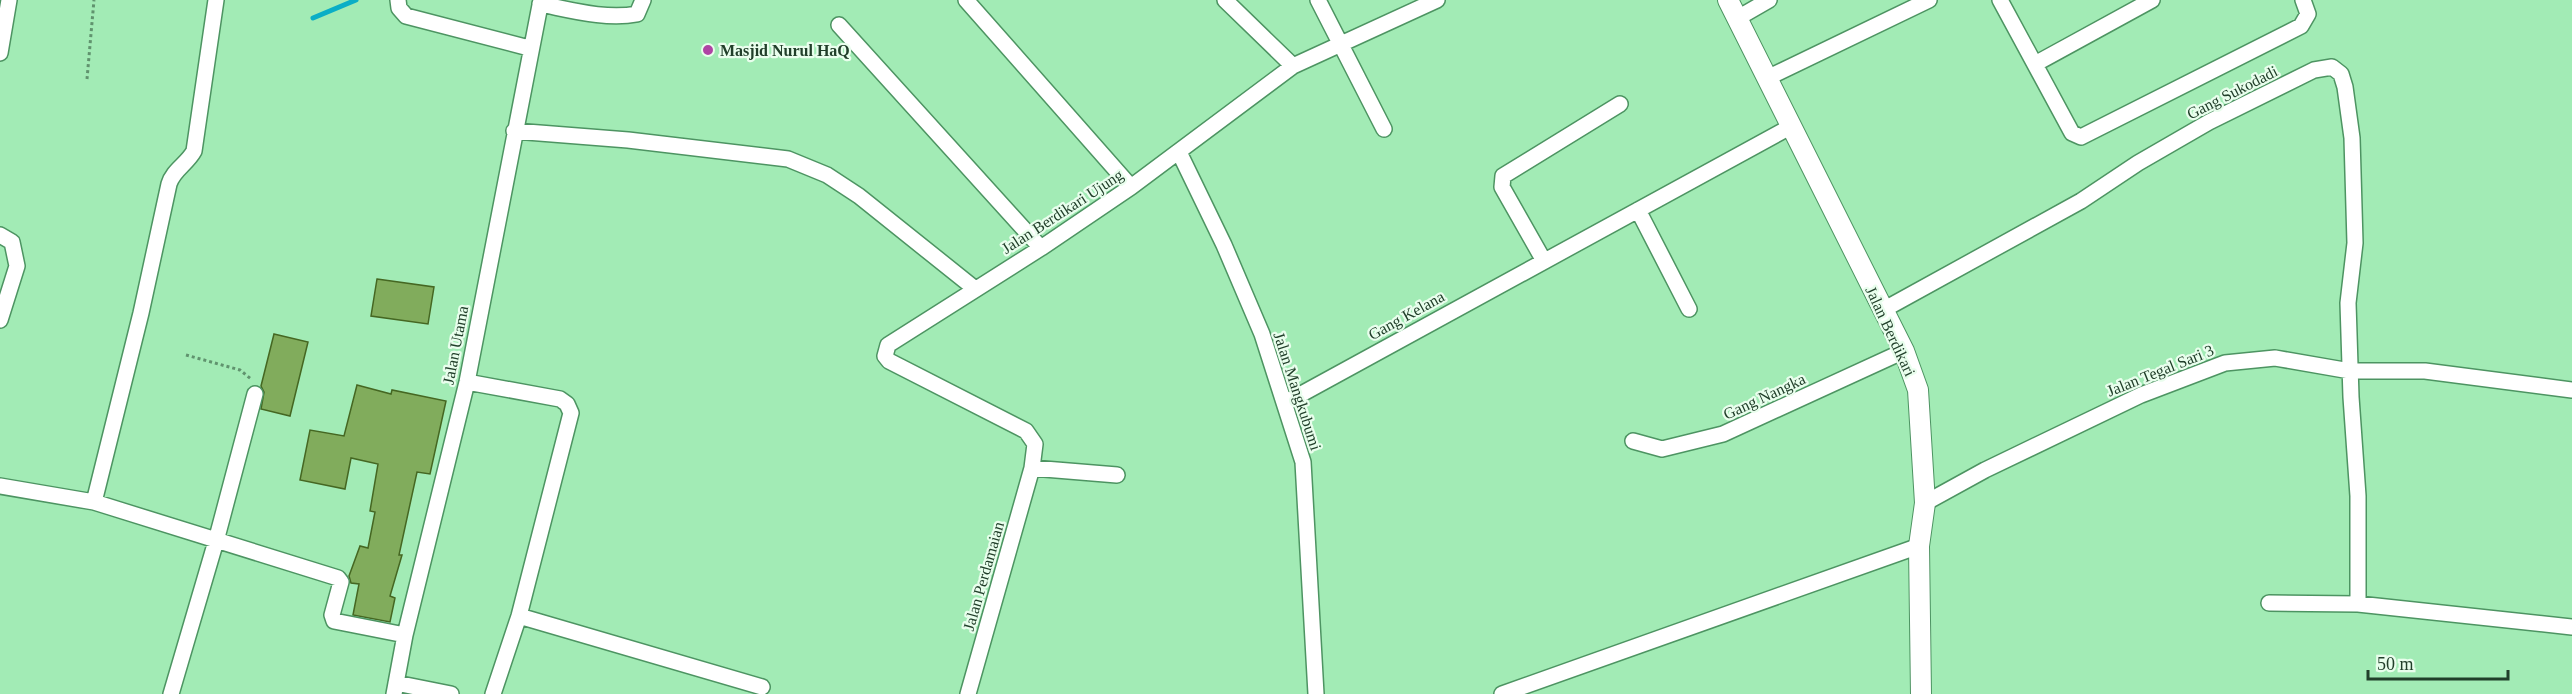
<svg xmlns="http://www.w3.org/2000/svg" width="2572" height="694" font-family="Georgia,serif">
<rect width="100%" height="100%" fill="#a2ebb5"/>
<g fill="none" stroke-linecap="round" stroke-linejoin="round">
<path stroke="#0aaec6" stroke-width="5" d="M313,18L356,0"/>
</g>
<path fill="#81ac5c" stroke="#456722" stroke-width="1.5" d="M377,279L434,287L428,324L371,316Z
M274,334L308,342L290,416L261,409L264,392L261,386Z
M357,385L391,394L392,390L446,401L430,474L417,472L399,555H402L390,596L395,598L390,622L353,615L359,584L351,583L349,576L360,546L368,548L375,512L370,511L378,464L351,458L345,489L300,480L310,430L344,436Z"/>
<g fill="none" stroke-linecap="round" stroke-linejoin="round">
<defs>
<path id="minor" d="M398,0L399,8L406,16L529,48
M966,0L1131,187
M1225,0L1293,66
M1318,0L1384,129
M2000,0L2072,133L2081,137L2301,26L2308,14L2303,0
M540,4C571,10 606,20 637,14L643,0
M1736,19L1769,0
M839,25L1041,248
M0,53L9,0
M2035,64L2152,0
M1767,78L1929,0
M514,131L628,140L788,159L827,175L859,196L974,288
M1179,152L1224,245L1262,334L1303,462L1316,694
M1638,210L1689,309
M0,235L12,242L17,266L0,320
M1544,261L1502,187L1503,176L1620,104
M1883,310L2081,201L2138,163L2209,122L2314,70L2332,67L2341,74L2345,87L2352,138L2355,243L2348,303L2351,397L2358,496V604
M467,382L560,399L567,404L571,413L519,616L493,694
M1285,403L1790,127
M1633,441L1662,449L1723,434L1904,351
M1032,468L1117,475
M0,486L94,502L338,578L341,582L332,615L334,621L405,635
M94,502L141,313L169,184C173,170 187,164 194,151L216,0
M1925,503L1985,470L2141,395L2225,363L2275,358L2350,371H2425L2572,390
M2269,603L2358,604L2572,627
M519,616L762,687
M396,683L451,694
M171,694L216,541L255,394
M394,694L405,635L467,382L541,0
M968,694L1032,468L1035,444L1026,431L889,361L885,356L888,345L1041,248L1131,187L1293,66L1437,0
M1502,694L1919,546"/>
<path id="tertiary" d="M1728,0L1904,351L1918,390L1925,503L1919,546L1921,694"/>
</defs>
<use href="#minor" stroke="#4d9462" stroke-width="18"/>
<use href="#tertiary" stroke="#4d9462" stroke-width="22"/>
<path stroke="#60936e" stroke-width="3" stroke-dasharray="3 3" stroke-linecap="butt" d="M87,79L94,0
M186,355L240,370L251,379"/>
<use href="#minor" stroke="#fff" stroke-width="15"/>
<use href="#tertiary" stroke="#fff" stroke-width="20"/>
</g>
<circle fill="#af44a4" stroke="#e9feed" stroke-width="2" cx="708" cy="50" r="6"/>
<g text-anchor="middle" stroke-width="4.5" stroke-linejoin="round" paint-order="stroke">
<g font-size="16" font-weight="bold" fill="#213f2a" stroke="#e9feed" text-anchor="start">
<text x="720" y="56">Masjid Nurul HaQ</text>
</g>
<g font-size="16" fill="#213f2a" stroke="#e9feed">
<text transform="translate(2232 92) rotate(-27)" y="6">Gang Sukodadi</text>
<text transform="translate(1062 211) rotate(-33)" y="6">Jalan Berdikari Ujung</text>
<text transform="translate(1406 315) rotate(-29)" y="6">Gang Kelana</text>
<text transform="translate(1891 331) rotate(65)" y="6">Jalan Berdikari</text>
<text transform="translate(455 345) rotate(-79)" y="6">Jalan Utama</text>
<text transform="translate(2160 370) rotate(-22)" y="6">Jalan Tegal Sari 3</text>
<text transform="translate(1298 391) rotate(72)" y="6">Jalan Mangkubumi</text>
<text transform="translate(1764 396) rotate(-25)" y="6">Gang Nangka</text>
<text transform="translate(983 576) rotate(-74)" y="6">Jalan Perdamaian</text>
</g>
</g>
<path d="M2368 670v9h140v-9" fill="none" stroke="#213f2a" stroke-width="3"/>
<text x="2377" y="670" font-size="18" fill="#213f2a" stroke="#e9feed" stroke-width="4.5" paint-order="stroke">50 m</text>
</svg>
